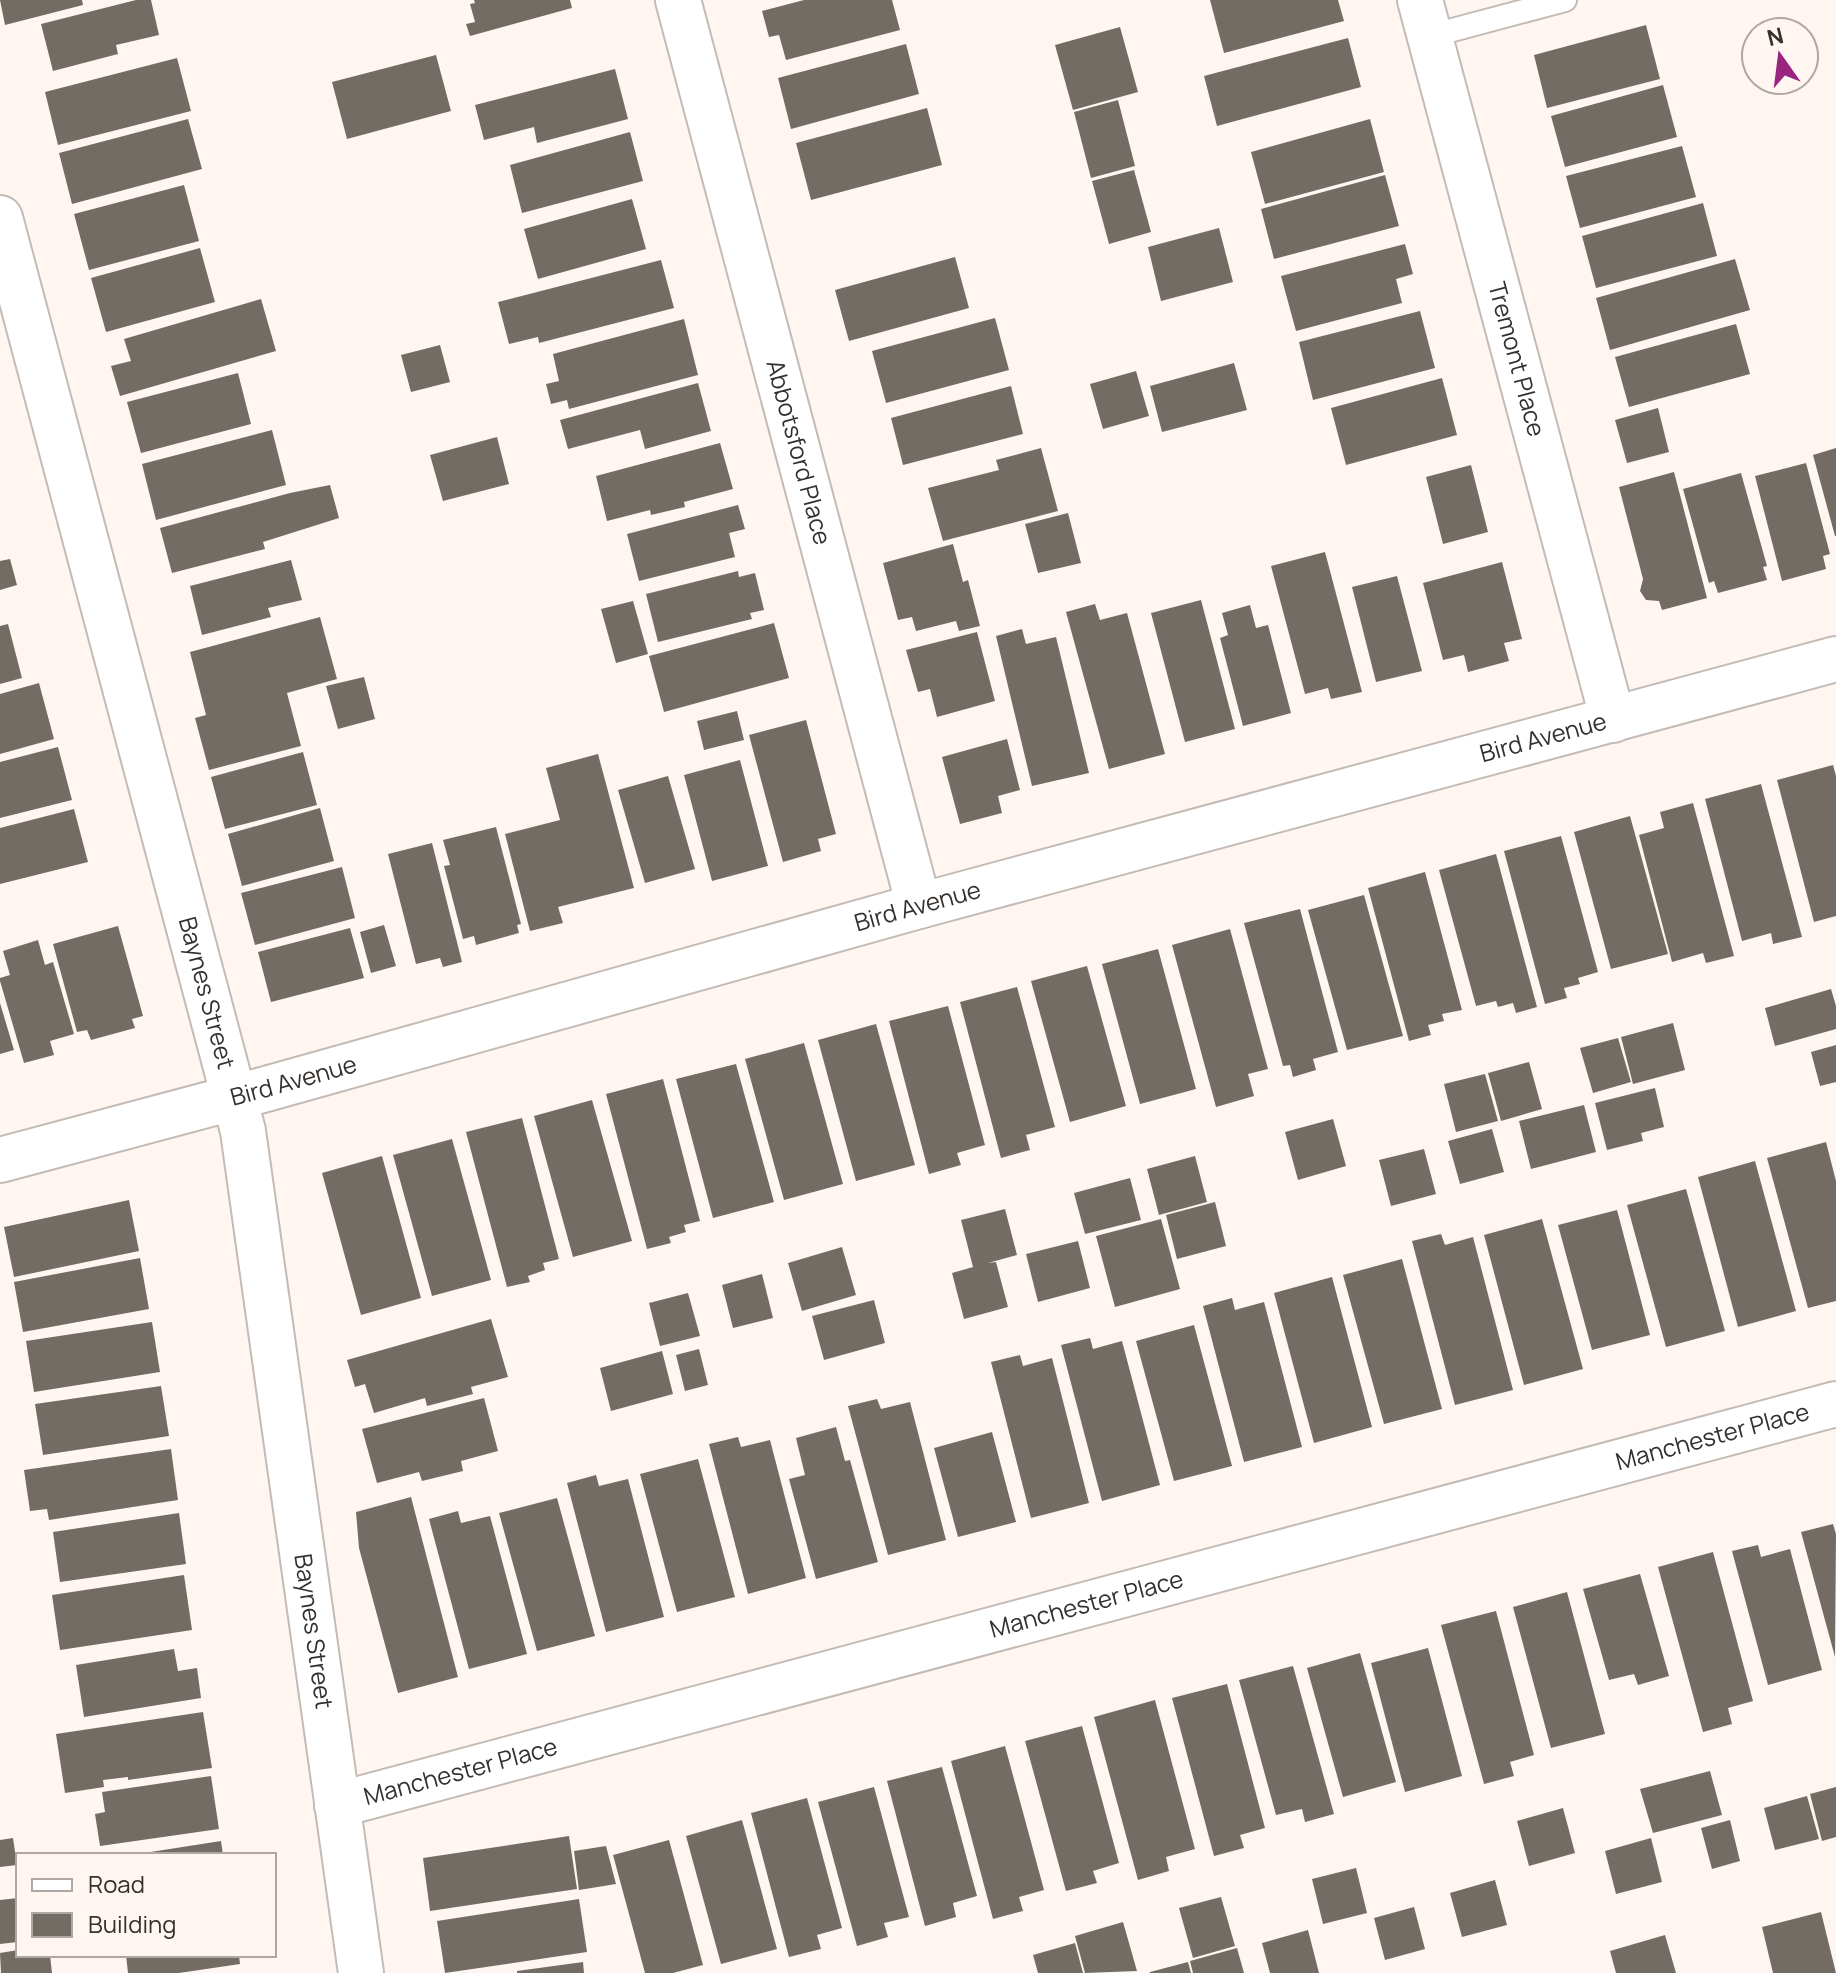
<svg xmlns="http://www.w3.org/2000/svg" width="1836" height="1973" font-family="Manrope,sans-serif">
<rect width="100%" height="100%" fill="#fff6f1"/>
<path fill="#736c65" d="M0,0H82L83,5L5,25Z
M136,0H151L159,35L116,45L118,54L53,71L41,24Z
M474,0H570L572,8L470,36L466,24L475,22L470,4L475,3Z
M804,0H892L900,30L786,60L779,35L769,37L762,11Z
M1210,0H1338L1344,21L1224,53Z
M1646,25L1660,79L1547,108L1534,55Z
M1120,27L1138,92L1073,110L1055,45Z
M1348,38L1361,87L1217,126L1204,76Z
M906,44L919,94L791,129L778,78Z
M436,55L451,111L347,139L332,82Z
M177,58L191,111L58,145L45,92Z
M615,69L628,119L537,143L534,127L484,140L475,105Z
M1663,85L1677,137L1565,167L1551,116Z
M1118,100L1135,166L1091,178L1074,112Z
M927,108L942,165L811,200L796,143Z
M188,119L202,169L72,204L59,153Z
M1370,119L1384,172L1265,204L1251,152Z
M630,132L643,181L522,213L510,165Z
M1682,146L1696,197L1580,228L1566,176Z
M1134,170L1151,232L1109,244L1092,181Z
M1385,175L1399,226L1274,259L1261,209Z
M184,185L199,241L89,270L74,214Z
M632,199L646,249L538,279L524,229Z
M1703,203L1717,256L1596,288L1582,236Z
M1219,228L1233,282L1161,301L1148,247Z
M1405,244L1413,274L1396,279L1402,303L1296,331L1281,276Z
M200,248L215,302L106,332L91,278Z
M955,257L969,308L849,341L835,290Z
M1735,259L1750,310L1610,350L1596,298Z
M661,260L674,308L539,343L538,337L509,344L498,302Z
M261,299L276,351L120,396L111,366L131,361L124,339Z
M1420,311L1435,368L1313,400L1299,342Z
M995,318L1009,370L886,403L872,351Z
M684,319L698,375L569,409L567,400L551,404L546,384L559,381L553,354Z
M1736,324L1750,374L1629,407L1615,357Z
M440,345L450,382L411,392L401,355Z
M1234,363L1247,410L1162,432L1150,386Z
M1136,371L1149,416L1103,429L1090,384Z
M238,373L251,424L141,453L127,402Z
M1442,378L1457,435L1346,465L1331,408Z
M698,383L711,431L645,449L640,430L568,449L560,420Z
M1011,386L1023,434L903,465L891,418Z
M1658,408L1669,452L1627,463L1615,420Z
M272,430L286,485L156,520L142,464Z
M497,437L509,484L443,501L430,455Z
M720,443L733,489L684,502L685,507L651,515L650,510L607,521L596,476Z
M1041,448L1058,511L943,541L928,488L999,470L996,460Z
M1836,448V536H1835L1813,455Z
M1806,463L1830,554L1823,556L1826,569L1782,581L1755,476Z
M1471,465L1488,532L1443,544L1426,477Z
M1674,472L1707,598L1662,610L1659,601L1646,600L1640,591L1643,579L1619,487Z
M1741,473L1767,566L1763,567L1767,580L1718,593L1714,581L1709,583L1683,489Z
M330,485L339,518L263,542L265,549L172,573L160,528L290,493Z
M738,505L745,529L729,533L735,557L639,581L627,534Z
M1068,513L1081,563L1038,573L1025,524Z
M953,544L963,582L968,580L980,626L959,631L956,621L916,631L912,617L898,620L883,563Z
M1325,552L1362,692L1331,699L1328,688L1305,694L1271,566Z
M10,559L17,585L0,590V561Z
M291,560L302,600L268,608L271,617L202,635L190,586Z
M1502,562L1522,639L1504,643L1509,661L1468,672L1464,655L1443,660L1423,583Z
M738,571L739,577L755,573L764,610L750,613L752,619L658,642L646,594Z
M1397,576L1422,671L1376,682L1352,587Z
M1201,600L1235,729L1185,742L1151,613Z
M633,601L648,654L616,663L601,609Z
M1095,604L1100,620L1127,613L1165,754L1109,769L1066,612Z
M1250,605L1256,628L1268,625L1291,713L1243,726L1220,638L1228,635L1222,613Z
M320,617L337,679L287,693L301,746L209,770L195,718L206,715L190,652Z
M774,623L789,678L664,712L649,656Z
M8,624L22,678L0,684V626Z
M1022,629L1026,644L1056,637L1089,773L1032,786L996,636Z
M977,632L995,701L937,717L930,689L918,692L906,650Z
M364,677L375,719L338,729L326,686Z
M39,683L54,739L0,754V694Z
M737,711L744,740L704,750L697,721Z
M806,720L836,834L818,839L821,851L783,862L749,735Z
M1007,739L1020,790L998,796L1002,813L960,824L942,757Z
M58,747L72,800L0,818V762Z
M303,752L317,805L225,829L211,777Z
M598,754L634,888L558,907L563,923L530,931L505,834L560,820L546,768Z
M740,760L768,866L712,881L684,775Z
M1833,765L1836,776V916L1814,922L1777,780Z
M668,776L695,869L645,883L618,790Z
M1761,784L1802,937L1773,944L1771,933L1742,941L1705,799Z
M1693,803L1734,956L1706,963L1703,953L1672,962L1639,835L1664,828L1660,812Z
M320,808L334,861L242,886L228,834Z
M74,809L88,862L0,884V828Z
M1630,816L1668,954L1611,969L1574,832Z
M496,827L521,924L517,925L519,933L476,945L474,936L463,939L444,866L450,865L443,840Z
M1561,836L1598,972L1578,978L1580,984L1564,988L1567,998L1545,1004L1504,851Z
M432,843L462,962L443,967L440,958L416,964L388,854Z
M1496,854L1537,1007L1516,1013L1513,1003L1498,1007L1496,1001L1476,1006L1439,870Z
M342,867L355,918L255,945L241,893Z
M1425,872L1462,1010L1442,1014L1444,1021L1428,1025L1431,1035L1409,1041L1368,888Z
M1364,895L1403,1036L1347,1050L1308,910Z
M1300,909L1338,1052L1313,1059L1316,1070L1293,1077L1290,1065L1283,1066L1244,923Z
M384,925L396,966L371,973L360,932Z
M118,926L143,1016L132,1019L135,1028L91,1040L87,1030L77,1032L53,944Z
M350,928L364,978L271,1002L258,952Z
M1230,929L1268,1069L1248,1074L1254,1096L1216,1107L1172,945Z
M38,940L45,965L53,962L74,1034L50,1041L54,1055L24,1063L0,981V978L10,975L3,951Z
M1158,949L1196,1089L1140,1104L1102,964Z
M1087,966L1126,1106L1070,1122L1031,981Z
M1017,987L1055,1127L1026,1135L1030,1150L1001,1158L960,1002Z
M1831,989L1836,1006V1029L1775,1046L1765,1008Z
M0,1003L14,1050L0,1054Z
M948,1006L985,1145L957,1153L961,1165L929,1174L889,1021Z
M1673,1023L1685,1070L1633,1084L1621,1037Z
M876,1024L915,1165L856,1181L818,1040Z
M1618,1038L1631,1082L1593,1093L1580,1048Z
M804,1043L843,1184L784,1200L745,1059Z
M1836,1045V1082L1820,1086L1811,1052Z
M1529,1062L1542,1109L1501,1121L1488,1073Z
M736,1064L774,1202L713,1218L676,1079Z
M1485,1074L1498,1121L1456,1132L1444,1084Z
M663,1079L700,1221L684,1225L686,1232L669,1237L671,1243L647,1249L606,1094Z
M1655,1088L1664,1127L1641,1133L1643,1141L1607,1150L1595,1103Z
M592,1100L632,1241L573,1257L534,1116Z
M1584,1105L1596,1152L1531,1169L1519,1121Z
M522,1118L559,1259L543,1263L545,1270L528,1276L530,1282L507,1287L466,1132Z
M1333,1119L1346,1166L1298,1180L1285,1132Z
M1492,1129L1504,1172L1460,1184L1448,1141Z
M452,1139L491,1280L432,1296L393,1155Z
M1826,1142L1836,1181V1301L1808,1308L1767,1158Z
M1424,1149L1436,1194L1391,1206L1379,1160Z
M382,1156L421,1298L361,1315L322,1173Z
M1195,1156L1207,1202L1159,1215L1147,1169Z
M1755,1161L1796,1311L1738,1327L1698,1177Z
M1130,1178L1141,1220L1085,1234L1074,1193Z
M1686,1189L1725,1331L1666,1347L1627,1205Z
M129,1200L139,1251L14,1277L4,1227Z
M1215,1202L1226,1246L1177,1259L1166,1215Z
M1005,1209L1017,1255L988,1263L996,1262L1008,1307L964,1319L952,1273L973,1267L961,1220Z
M1617,1210L1650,1335L1592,1350L1558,1225Z
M1161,1219L1180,1289L1115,1307L1096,1236Z
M1542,1219L1583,1369L1524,1385L1484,1235Z
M1441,1234L1445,1245L1473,1237L1513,1390L1455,1405L1412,1241Z
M1078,1241L1090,1288L1038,1302L1026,1254Z
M842,1247L856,1295L802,1311L788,1263Z
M140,1258L149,1309L23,1332L14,1282Z
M1402,1259L1442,1409L1384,1424L1343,1275Z
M762,1274L773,1318L733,1328L722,1285Z
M1332,1277L1372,1427L1314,1443L1274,1293Z
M688,1293L700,1336L660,1346L649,1303Z
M1232,1298L1235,1310L1264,1302L1302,1447L1244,1462L1203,1306Z
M874,1300L885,1343L824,1360L812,1316Z
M491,1319L508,1377L471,1387L473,1394L427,1406L425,1398L374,1413L365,1384L355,1387L347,1360Z
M152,1322L160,1372L34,1392L26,1341Z
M1194,1325L1232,1466L1174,1481L1136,1341Z
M1090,1338L1093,1349L1122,1341L1160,1485L1102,1501L1061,1345Z
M699,1349L708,1385L685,1391L676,1355Z
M662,1351L673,1394L611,1411L600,1368Z
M1020,1355L1023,1366L1052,1358L1089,1503L1031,1518L991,1362Z
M161,1386L169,1436L43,1455L35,1404Z
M484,1398L498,1451L461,1461L463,1471L422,1481L419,1472L377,1483L362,1429Z
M877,1399L881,1409L910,1402L946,1540L888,1555L848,1406Z
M836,1427L845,1461L850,1460L878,1562L816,1579L789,1479L805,1475L796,1438Z
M992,1432L1016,1522L958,1537L934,1448Z
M738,1437L741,1447L770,1440L806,1578L748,1594L709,1444Z
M171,1449L178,1500L49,1520L47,1509L30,1511L24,1470Z
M698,1459L735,1597L677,1612L640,1474Z
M596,1475L599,1486L628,1479L664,1617L606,1632L567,1483Z
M411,1497L458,1677L398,1693L359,1548L356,1512Z
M557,1498L595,1636L537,1651L499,1513Z
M458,1511L461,1523L490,1516L527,1654L469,1669L429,1519Z
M179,1513L186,1564L60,1582L53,1532Z
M1833,1524L1836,1534L1835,1657L1801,1532Z
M1758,1545L1761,1557L1790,1549L1822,1670L1768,1685L1732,1551Z
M1713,1552L1753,1701L1728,1708L1732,1724L1703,1732L1658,1567Z
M1640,1574L1669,1676L1638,1685L1634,1674L1609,1680L1583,1589Z
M184,1575L192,1630L60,1650L52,1595Z
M1567,1592L1605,1734L1551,1748L1513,1607Z
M1496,1611L1534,1755L1510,1762L1514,1776L1484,1784L1441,1625Z
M1428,1648L1462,1776L1405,1792L1371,1663Z
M174,1649L178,1671L197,1668L201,1698L84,1717L76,1665Z
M1360,1653L1396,1782L1343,1797L1307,1668Z
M1293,1666L1334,1814L1305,1822L1302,1809L1276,1815L1239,1680Z
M1227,1684L1265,1828L1240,1835L1244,1848L1214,1856L1172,1698Z
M1155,1700L1195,1849L1166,1857L1169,1871L1138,1880L1094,1717Z
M203,1712L212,1768L128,1780V1777L103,1780L104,1787L65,1793L56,1734Z
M1082,1726L1119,1863L1093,1871L1097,1883L1066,1891L1025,1741Z
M1005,1746L1044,1890L1019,1897L1023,1911L993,1919L951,1761Z
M942,1767L977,1896L953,1903L956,1917L925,1926L887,1781Z
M1710,1771L1722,1815L1653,1833L1640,1789Z
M211,1776L219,1829L100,1846L95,1814L105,1812L102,1792Z
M874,1787L909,1917L884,1923L888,1937L857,1946L818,1802Z
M1836,1787V1837L1822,1841L1810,1794Z
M1807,1796L1819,1839L1775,1850L1764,1808Z
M807,1798L842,1928L817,1935L821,1949L789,1957L751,1813Z
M1563,1808L1575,1853L1529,1866L1517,1821Z
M742,1820L777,1949L721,1964L686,1836Z
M1730,1820L1740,1861L1712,1869L1701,1828Z
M569,1836L577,1889L430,1911L423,1858Z
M13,1838L17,1865L0,1867V1840Z
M1651,1838L1662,1882L1616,1894L1605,1851Z
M669,1840L703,1965L673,1973H645L613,1855Z
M221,1841L223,1855H144V1853Z
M606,1846L616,1884L579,1890L574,1851Z
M1356,1868L1367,1913L1323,1924L1312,1879Z
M1495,1880L1507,1925L1462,1937L1450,1893Z
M1221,1897L1235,1946L1193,1958L1179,1908Z
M18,1898V1942L0,1944V1900Z
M579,1899L587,1952L445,1973L437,1921Z
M1414,1907L1425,1949L1385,1960L1374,1918Z
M1821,1912L1836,1973H1773L1762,1927Z
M1123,1922L1137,1971L1085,1973L1075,1936Z
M1308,1930L1319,1973H1270L1262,1943Z
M1665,1935L1676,1973H1616L1610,1951Z
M1075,1943L1083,1973H1038L1033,1955Z
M1237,1948L1244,1973H1193L1190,1961Z
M18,1950V1955H50L52,1973H1L0,1953Z
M126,1955H239L240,1964L179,1973H128Z
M583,1962L584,1973H517V1971Z
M1188,1962L1191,1973H1150V1972Z"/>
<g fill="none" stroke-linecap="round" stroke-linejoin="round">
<defs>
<path id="service" d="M1430,36L1565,0"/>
<g id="minor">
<path id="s1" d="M678,0L919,906"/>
<path id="s2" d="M1420,0L1613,720"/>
<path id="s3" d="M0,218L243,1131L361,1973"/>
<path id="s4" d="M0,1160L266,1089L919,906L1836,659"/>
<path id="s5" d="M337,1805L1836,1404"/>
</g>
</defs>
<use href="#service" stroke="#c5bbb5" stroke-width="26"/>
<use href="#minor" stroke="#c5bbb5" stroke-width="48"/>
<use href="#service" stroke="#fff" stroke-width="22"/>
<use href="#minor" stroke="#fff" stroke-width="44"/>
</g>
<g text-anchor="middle" stroke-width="8" stroke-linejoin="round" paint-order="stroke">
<g font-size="24" fill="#34302d" stroke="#fff6f1">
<text dy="8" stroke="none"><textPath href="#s2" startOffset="372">Tremont Place</textPath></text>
<text dy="8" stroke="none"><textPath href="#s1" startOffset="468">Abbotsford Place</textPath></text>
<text dy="8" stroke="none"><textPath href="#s4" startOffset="1600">Bird Avenue</textPath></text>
<text dy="8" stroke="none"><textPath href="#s4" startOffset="952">Bird Avenue</textPath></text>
<text dy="8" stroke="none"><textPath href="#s3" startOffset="802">Baynes Street</textPath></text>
<text dy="8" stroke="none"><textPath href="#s4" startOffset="304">Bird Avenue</textPath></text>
<text dy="8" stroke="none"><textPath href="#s5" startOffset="1424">Manchester Place</textPath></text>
<text dy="8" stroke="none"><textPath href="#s5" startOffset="776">Manchester Place</textPath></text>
<text dy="8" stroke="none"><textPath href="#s3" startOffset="1450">Baynes Street</textPath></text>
<text dy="8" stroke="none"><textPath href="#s5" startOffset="128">Manchester Place</textPath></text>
</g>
</g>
<rect x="16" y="1853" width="260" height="104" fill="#fff6f1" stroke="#aea7a3" stroke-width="2"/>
<rect x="32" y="1879" width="40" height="12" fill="#ffffff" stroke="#aea7a3" stroke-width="2"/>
<text x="88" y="1893" font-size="24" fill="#34302d">Road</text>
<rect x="32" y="1913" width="40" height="24" fill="#736c65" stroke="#aea7a3" stroke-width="2"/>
<text x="88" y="1933" font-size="24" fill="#34302d">Building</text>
<g transform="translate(1780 56) rotate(346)"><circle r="38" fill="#fff6f1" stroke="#aea7a3" stroke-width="2"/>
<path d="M0-6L14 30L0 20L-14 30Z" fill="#992581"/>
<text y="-12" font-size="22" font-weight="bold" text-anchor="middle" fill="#34302d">N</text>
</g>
</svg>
